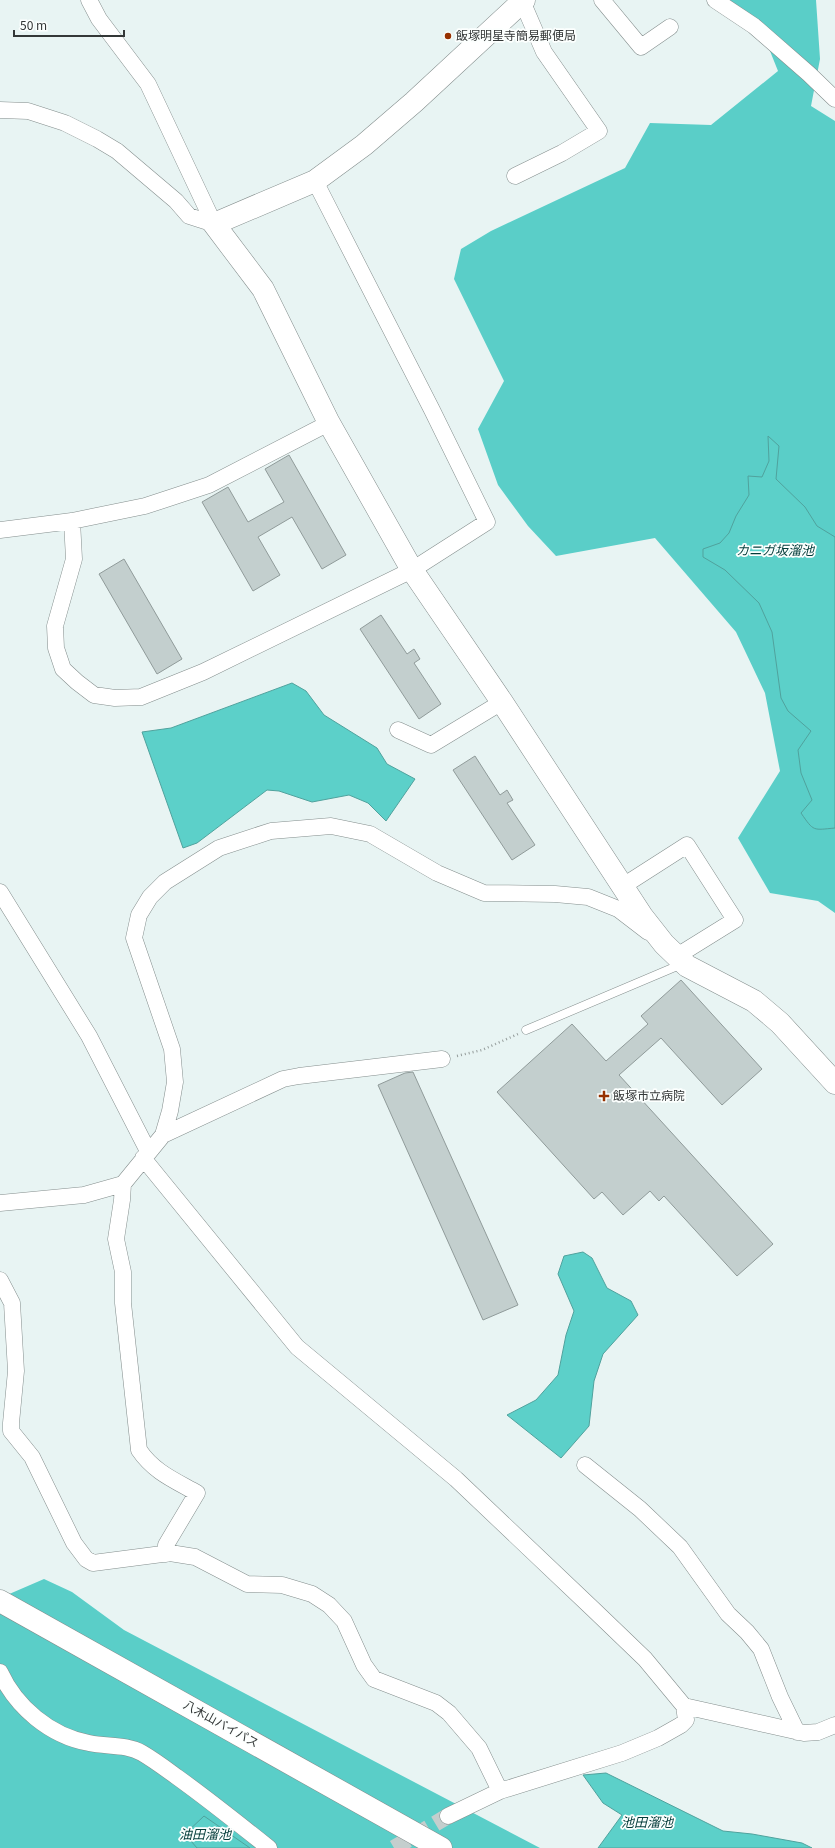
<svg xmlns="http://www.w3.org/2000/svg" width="835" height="1848" font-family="Georgia,'Noto Sans JP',serif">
<rect width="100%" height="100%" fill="#e8f4f3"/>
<path fill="#5acec8" d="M725,0H816L820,59L811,106L835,121V913L818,901L770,893L738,838L780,771L765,693L736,632L655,538L556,556L528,526L498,485L478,429L504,381L454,279L461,249L491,231L625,168L650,123L711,125L778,71L758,21Z
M44,1579L72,1592L124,1630L540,1848H0V1598Z"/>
<path fill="#5cd0c9" stroke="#50a29d" d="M768,436L779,446L776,479L805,507L817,526L835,537V828C813,830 814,832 801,813L812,800L801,773L798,750L811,731L788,711L781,698L772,632L759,603L725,570L703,557V549L720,543L729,533L736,516L749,495L748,476L762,477L769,461Z
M292,683L306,691L324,715L377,748L387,764L415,779L386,821L368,803L349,795L312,802L279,791L267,790L197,843L183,848L142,732L171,728Z
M583,1252L592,1258L607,1288L631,1301L638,1315L603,1354L594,1381L589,1426L561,1458L507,1415L536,1400L558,1375L566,1335L574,1311L558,1274L564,1256Z
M606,1773L723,1831L752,1834L802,1843L812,1848H598L622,1815L603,1803L583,1775Z
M204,1816L250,1848H197L185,1834Z"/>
<path fill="#c3cfce" stroke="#909b9a" d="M289,455L346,555L322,569L292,517L258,537L280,575L253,591L202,502L228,487L248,522L284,502L265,469Z
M124,559L182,659L157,674L99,574Z
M381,615L407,654L414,649L420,659L414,663L441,704L419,719L360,629Z
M475,756L500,795L507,790L513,800L507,803L535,845L512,860L453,770Z
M681,980L762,1069L722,1105L661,1038L619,1075L773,1244L737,1276L664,1196L659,1201L650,1191L623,1215L602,1192L594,1199L497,1092L572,1024L606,1061L648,1024L641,1016Z
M413,1072L518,1305L483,1320L378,1085L405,1073Z"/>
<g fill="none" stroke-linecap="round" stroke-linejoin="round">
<path stroke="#c4cecd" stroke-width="16" stroke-dasharray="16 8" stroke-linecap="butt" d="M394,1848L448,1816"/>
<defs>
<path id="lane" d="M526,1030L682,964"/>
<path id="street" d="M89,0L99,19L148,84L214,224
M602,0L641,47L670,27
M715,0L754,26L809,74L835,99
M0,110L28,111L65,123L97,139L117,151L176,201L189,216L214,224
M515,176L562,153L599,131L544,52L522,1
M72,521L74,559L55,626L56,648L63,669L77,682L94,695L115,698L141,697L203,672L412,570L487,522L432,410L315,181
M0,530L72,521L145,506L209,485L329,423
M398,730L431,745L502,702
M623,886L687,845L735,920L677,956
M0,892L89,1036L148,1151
M163,1135L283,1079L299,1076L442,1059
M143,1158L297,1347L456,1479L594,1610L645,1659L684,1706L686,1720L681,1725L658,1738L622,1753L500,1791L448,1816
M123,1184L122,1200L116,1239L123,1272V1303L139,1450C154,1472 174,1480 197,1493L166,1545V1554
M0,1203L84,1195L123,1184L163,1135L170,1111L175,1082L172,1049L134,938L139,915L150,897L165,882L219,848L271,831L331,826L370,834L437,873L484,893L555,894L588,897L618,909L648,932
M0,1280L12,1303L16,1371L11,1423V1431L32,1457L74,1543L86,1559L93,1563L170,1553L195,1557L247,1584L282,1585L312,1594L329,1605L344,1621L364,1665L374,1679L436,1703L449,1713L479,1748L500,1791
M585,1465L640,1509L680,1547L728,1614L747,1632L761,1649L780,1697L797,1732
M0,1672C16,1707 50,1736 89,1743C107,1747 126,1744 142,1753C154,1760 166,1769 177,1777C209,1800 239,1824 269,1848
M684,1706L804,1733L818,1732L835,1725"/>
<path id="secondary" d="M524,0L414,102L364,145L315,181L214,224L263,289L329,423L412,570L502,702L642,916L664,944L687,966L754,1001L780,1023L835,1083"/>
<path id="highway" d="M0,1601L441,1848"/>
</defs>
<use href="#lane" stroke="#848e8d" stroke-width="9"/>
<use href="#street" stroke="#848e8d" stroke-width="17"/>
<use href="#secondary" stroke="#848e8d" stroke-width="23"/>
<use href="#highway" stroke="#848e8d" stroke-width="23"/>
<path stroke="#949c9b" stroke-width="2.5" stroke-dasharray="1 3" stroke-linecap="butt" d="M457,1056L482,1050L518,1034"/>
<use href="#lane" stroke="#fff" stroke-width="8"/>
<use href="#street" stroke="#fff" stroke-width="16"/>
<use href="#secondary" stroke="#fff" stroke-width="22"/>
<use href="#highway" stroke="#fff" stroke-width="22"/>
</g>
<g fill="#963100" stroke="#fcfffe" stroke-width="1.5">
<circle cx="448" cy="36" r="4"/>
<path d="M602 1090h4v4h4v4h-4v4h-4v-4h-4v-4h4z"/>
</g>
<g text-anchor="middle" stroke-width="3.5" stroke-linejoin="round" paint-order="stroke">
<g font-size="12" fill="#333737" stroke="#fcfffe" text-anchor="start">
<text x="456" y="40">飯塚明星寺簡易郵便局</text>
<text x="613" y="1100">飯塚市立病院</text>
</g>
<g font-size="12" fill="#333737" stroke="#fcfffe">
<text transform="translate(221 1724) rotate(29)" y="4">八木山バイパス</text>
</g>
<g font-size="13" font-style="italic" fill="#023b39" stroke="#fcfffe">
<text x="775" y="555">カニガ坂溜池</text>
<text x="647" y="1827">池田溜池</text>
<text x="205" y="1839">油田溜池</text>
</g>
</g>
<path d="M14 30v6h110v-6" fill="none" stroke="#333737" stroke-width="2"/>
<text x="20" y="30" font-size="12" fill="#333737" stroke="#fcfffe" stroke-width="3" paint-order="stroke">50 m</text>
</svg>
